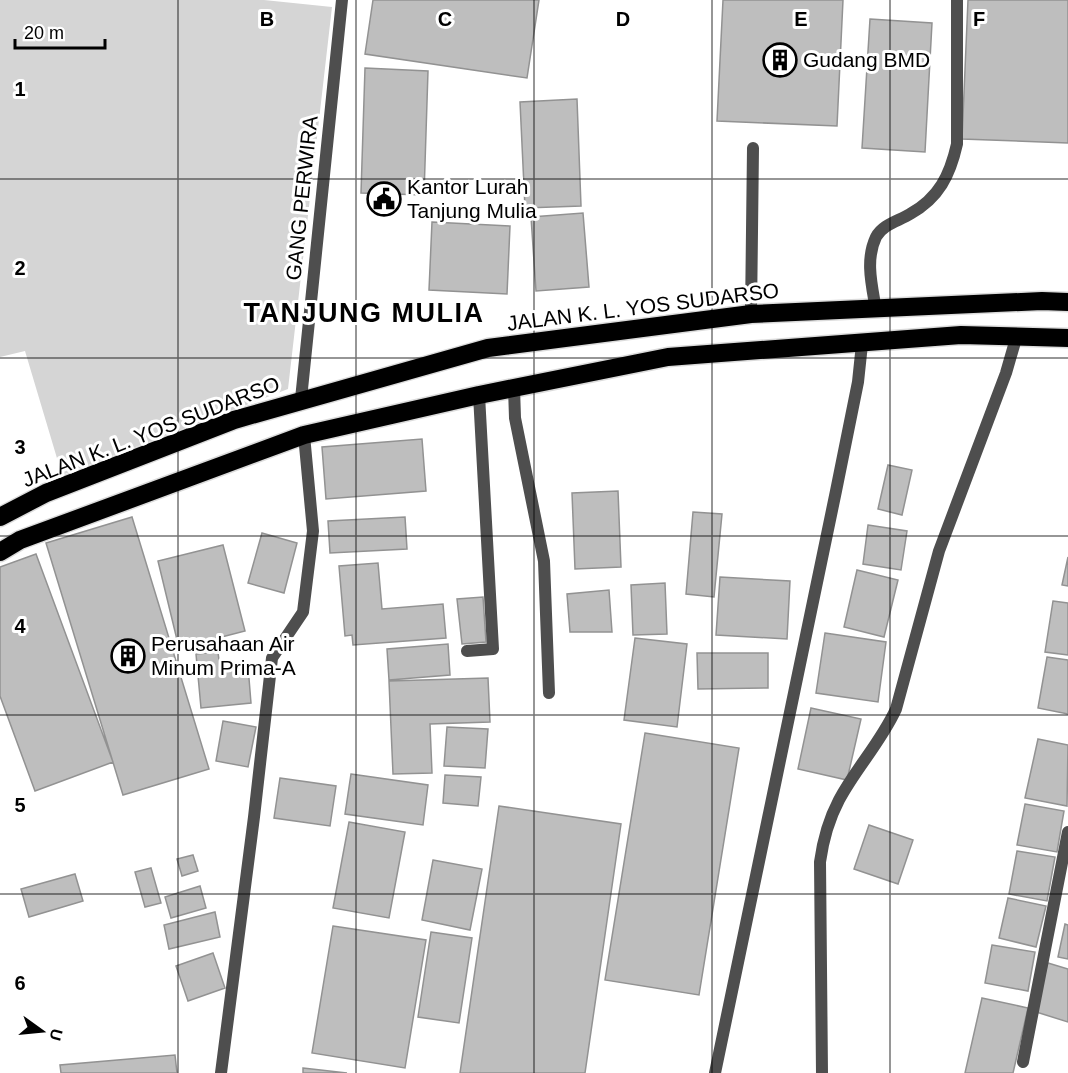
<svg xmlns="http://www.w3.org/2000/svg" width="1068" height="1073" font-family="Helvetica,sans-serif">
<rect width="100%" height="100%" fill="#fff"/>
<path fill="#d5d5d5" d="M0,0H264L332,7L288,389L62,475L25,351L0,357Z"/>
<path fill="#bebebe" stroke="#929292" stroke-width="1.5" d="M373,0H539L527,78L365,54Z
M723,0H843L837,126L717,121Z
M968,0H1068V143L962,139Z
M870,19L932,23L925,152L862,148Z
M365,68L428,71L424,195L361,193Z
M577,99L581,206L525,208L520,102Z
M583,213L589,287L536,291L531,217Z
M432,222L510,226L507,294L429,290Z
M422,439L426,491L326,499L322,447Z
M888,465L912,470L902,515L878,509Z
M618,491L621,567L575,569L572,493Z
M693,512L722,514L714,597L686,594Z
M132,517L209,769L123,795L46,543Z
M405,517L407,549L330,553L328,521Z
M868,525L907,531L901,570L863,564Z
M262,533L297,543L284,593L248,583Z
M223,545L245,631L179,648L158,561Z
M36,554L113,762L35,791L0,696V567Z
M1068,557V586L1062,585Z
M378,563L382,609L443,604L446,638L353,645L352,635L345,636L339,566Z
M857,570L898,580L884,637L844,627Z
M720,577L790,581L787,639L716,635Z
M665,583L667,634L633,635L631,585Z
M609,590L612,632H570L567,594Z
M483,597L486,642L462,644L457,599Z
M1053,601L1068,603V655L1045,652Z
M825,633L886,642L878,702L816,693Z
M635,638L687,644L677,727L624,720Z
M448,644L450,675L389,680L387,649Z
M218,652L220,669L248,666L251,703L201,708L196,654Z
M697,653H768V688L698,689Z
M1047,657L1068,660V714L1038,708Z
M488,678L490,722L430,724L432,773L393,774L389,681Z
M811,708L861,719L847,780L798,769Z
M223,721L256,727L248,767L216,761Z
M447,727L488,729L485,768L444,766Z
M645,733L739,748L699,995L605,980Z
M1038,739L1068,745L1067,806L1025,798Z
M351,774L428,785L423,825L345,814Z
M445,775L481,777L478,806L443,803Z
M280,778L336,786L330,826L274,818Z
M1025,804L1064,811L1057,852L1017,845Z
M499,806L621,824L585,1073H460Z
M349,822L405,832L389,918L333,908Z
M869,825L913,840L898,884L854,869Z
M1017,851L1055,857L1047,901L1009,894Z
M193,855L198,871L182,876L177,859Z
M433,860L482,869L470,930L422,920Z
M151,868L161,903L145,907L135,872Z
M75,874L83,901L29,917L21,889Z
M200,886L206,908L171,918L165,897Z
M1008,898L1046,906L1036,947L999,938Z
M215,912L220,937L169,949L164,925Z
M1065,924L1068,925V959L1058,957Z
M333,926L426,940L405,1068L312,1053Z
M431,932L472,938L459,1023L418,1017Z
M992,945L1035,952L1028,991L985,983Z
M213,953L225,988L188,1001L176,966Z
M1048,963L1068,969V1022L1033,1011Z
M982,998L1028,1008L1013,1073H965Z
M175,1055L177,1073H61L60,1065Z
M303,1068L347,1073H303Z"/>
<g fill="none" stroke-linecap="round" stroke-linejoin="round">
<defs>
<path id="highway" d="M0,517L46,493L234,420L488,348L751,314L1042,301L1068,302
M0,552L20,540L304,435L479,395L668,357L961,335L1068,338"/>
</defs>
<use href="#highway" stroke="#dbdbdb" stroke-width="21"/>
<path stroke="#4e4e4e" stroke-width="12" d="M876,310C872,286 865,260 876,237C883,224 899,221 910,214C939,198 950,175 957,144V0
M751,314L753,148
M514,388L515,418L544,561L549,693
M467,651L493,649L479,395
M715,1073L836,491L858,382L862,344
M822,1073L820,862C823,840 829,819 839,800C856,768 881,742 896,709L939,551L1006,373L1017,335"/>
<path stroke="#4e4e4e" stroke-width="12" d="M301,399L342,0
M1023,1062L1068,832
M221,1073L254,817L272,658L303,612L313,531L304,435"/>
<use href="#highway" stroke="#000" stroke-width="18"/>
</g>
<path fill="none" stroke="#000" stroke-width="1.5" stroke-opacity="0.55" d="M178,0V1073M356,0V1073M534,0V1073M712,0V1073M890,0V1073M0,179H1068M0,358H1068M0,536H1068M0,715H1068M0,894H1068"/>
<defs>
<symbol id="building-ring" viewBox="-11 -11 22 22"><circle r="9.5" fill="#fff" stroke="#000" stroke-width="1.5"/><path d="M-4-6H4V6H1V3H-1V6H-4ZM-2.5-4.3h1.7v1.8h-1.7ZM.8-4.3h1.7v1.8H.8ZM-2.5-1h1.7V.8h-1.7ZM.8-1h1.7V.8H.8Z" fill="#000"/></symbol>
<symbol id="civic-ring" viewBox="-11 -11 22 22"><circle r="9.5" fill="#fff" stroke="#000" stroke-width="1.5"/><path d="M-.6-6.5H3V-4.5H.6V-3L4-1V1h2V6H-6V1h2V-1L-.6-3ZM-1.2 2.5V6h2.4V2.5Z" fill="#000"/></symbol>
</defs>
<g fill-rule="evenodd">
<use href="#building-ring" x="761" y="41" width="38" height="38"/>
<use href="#civic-ring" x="365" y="180" width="38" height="38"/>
<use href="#building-ring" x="109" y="637" width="38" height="38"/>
</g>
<g text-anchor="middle" stroke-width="6" stroke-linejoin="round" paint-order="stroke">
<g font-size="21" fill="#000" stroke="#fff" text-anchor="start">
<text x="803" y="67">Gudang BMD</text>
<text x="407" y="194">Kantor Lurah<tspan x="407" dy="24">Tanjung Mulia</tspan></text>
<text x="151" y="651">Perusahaan Air<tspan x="151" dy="24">Minum Prima-A</tspan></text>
</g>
<g font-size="21" fill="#000" stroke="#fff">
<text transform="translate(302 198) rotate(-84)" y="7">GANG PERWIRA</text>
<text transform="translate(643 307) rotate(-7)" y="7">JALAN K. L. YOS SUDARSO</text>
<text transform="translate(151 432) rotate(-21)" y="7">JALAN K. L. YOS SUDARSO</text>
</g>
<g font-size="27" font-weight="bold" letter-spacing="1.5" fill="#000" stroke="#fff">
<text x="364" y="322">TANJUNG MULIA</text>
</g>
</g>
<g font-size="20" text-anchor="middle" font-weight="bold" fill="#000" stroke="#fff" stroke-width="6" stroke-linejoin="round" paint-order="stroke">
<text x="267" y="26">B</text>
<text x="445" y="26">C</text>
<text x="623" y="26">D</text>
<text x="801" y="26">E</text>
<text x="979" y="26">F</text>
<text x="20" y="96">1</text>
<text x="20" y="275">2</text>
<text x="20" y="454">3</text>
<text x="20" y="633">4</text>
<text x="20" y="812">5</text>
<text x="20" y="990">6</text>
</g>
<g transform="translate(42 1031) rotate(105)" stroke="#ffffff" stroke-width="4.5" paint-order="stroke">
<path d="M0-4.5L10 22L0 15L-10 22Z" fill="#000000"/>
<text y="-9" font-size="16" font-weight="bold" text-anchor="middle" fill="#000000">U</text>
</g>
<path d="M15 39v9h90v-9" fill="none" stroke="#000000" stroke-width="3"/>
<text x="24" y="39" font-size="18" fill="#000000" stroke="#ffffff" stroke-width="4.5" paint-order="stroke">20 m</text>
</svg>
